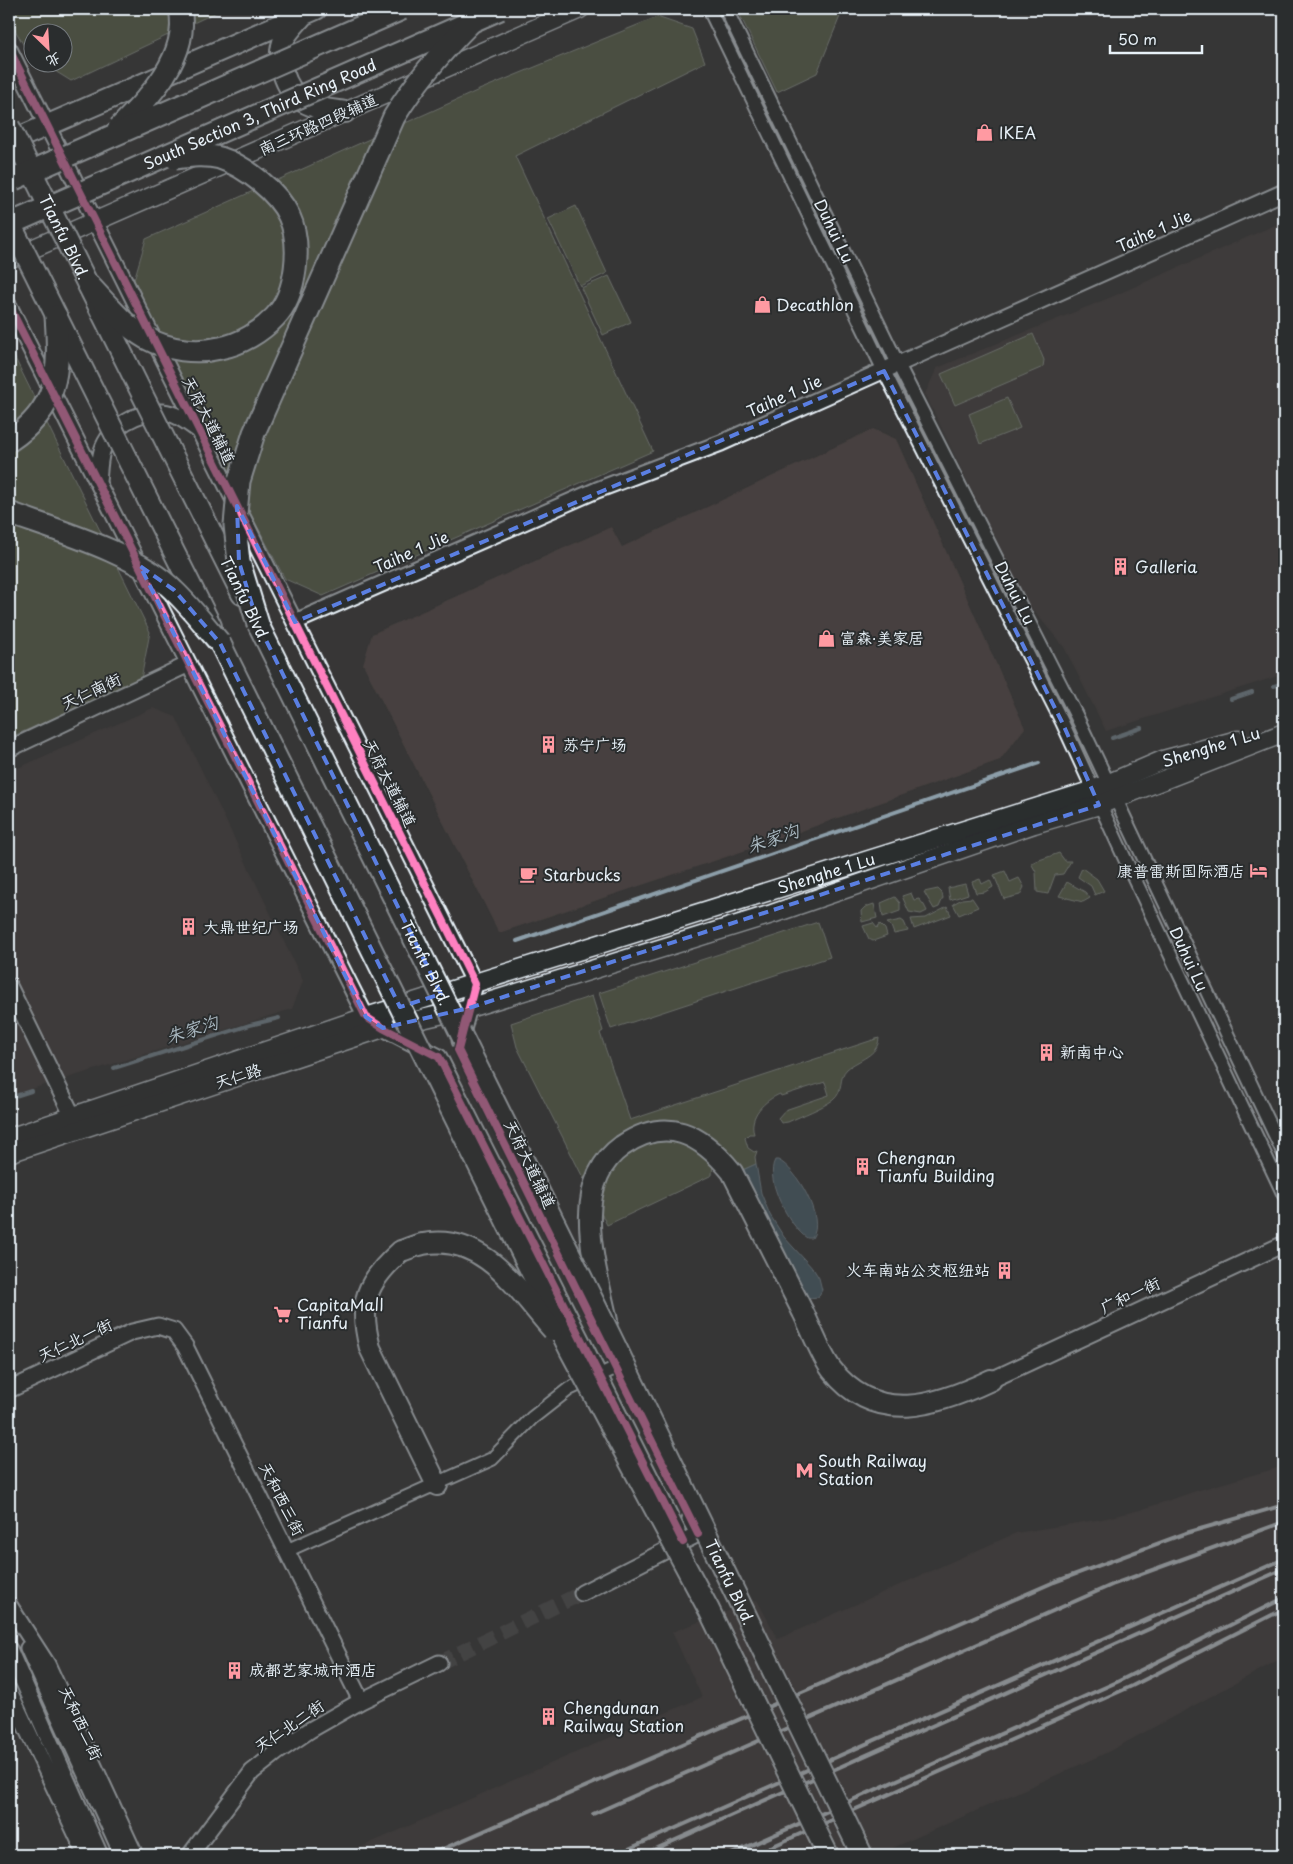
<svg xmlns="http://www.w3.org/2000/svg" width="1293" height="1864" font-family="'Playpen Sans','LXGW WenKai TC',sans-serif">
<rect width="100%" height="100%" fill="#373636"/>
<filter id="ink" filterUnits="userSpaceOnUse"><feTurbulence type="fractalNoise" baseFrequency=".02" numOctaves="2"/><feDisplacementMap in="SourceGraphic" scale="10" xChannelSelector="R" yChannelSelector="G"/><feConvolveMatrix kernelMatrix="1 2 1 2 8 2 1 2 1" color-interpolation-filters="sRGB"/></filter>
<g filter="url(#ink)">
<path fill="#46403f" d="M1284,221V674L1106,731L1064,647L1023,598L925,394L937,368L1109,298Z
M873,429L896,439L1025,728L1000,760L771,842L499,933L363,664L372,634L611,527L622,547Z
M153,708L176,717L303,981L292,1009L9,1096V772Z
M1284,1466V1657L1106,1753L877,1855H343L702,1697L672,1632L757,1600L778,1639L1016,1533L1102,1519L1140,1510L1196,1491Z"/>
<path fill="#626a50" stroke="#a5aea4" d="M9,9H223L71,81L42,63L62,62V32H32V56L28,53L9,19Z
M737,9H843L817,73L777,92Z
M657,17L692,29L705,62L515,156L653,451L323,596L285,579L189,396L134,280L146,239L479,90Z
M576,206L607,273L580,286L548,219Z
M609,276L631,322L603,335L581,288Z
M1033,334L1044,360L1043,367L955,405L941,374Z
M9,346L150,632L141,679L9,738Z
M1007,398L1020,428L980,444L969,414Z
M1059,853L1065,861H1071L1063,874L1055,875L1048,894L1037,892L1036,872L1031,863Z
M1082,868L1097,879L1104,891L1095,895L1091,886L1078,877Z
M1005,871L1010,882L1019,878L1024,887L1020,895L1004,899L994,875Z
M980,879L982,884L990,880L993,887L985,892L976,893L972,882Z
M1067,882L1085,892L1090,898L1083,902L1059,896Z
M965,884L968,894L950,900L948,888Z
M938,889L942,893L943,898L939,907L934,909L924,892Z
M911,893L914,900L919,899L924,905L927,911L921,914L909,912L902,896Z
M895,897L900,903V911L883,917L881,903Z
M972,898L978,907L959,915L953,904L962,899Z
M874,904L877,918L862,922L861,911L865,907Z
M947,907L951,915L914,929L911,919L926,918Z
M901,920L904,922L908,931L894,934L891,926L887,923Z
M818,922L830,957L611,1029L599,993Z
M873,923L877,928L880,924L885,929L887,936L873,941L869,939L863,926Z
M592,996L603,1031L600,1033L630,1120L879,1038C878,1056 859,1059 847,1069C838,1077 844,1092 833,1100C820,1109 803,1115 788,1122L781,1123L778,1118L785,1110L829,1095L825,1082L781,1096L780,1094C765,1100 748,1116 754,1134H749L745,1138L748,1148L754,1152L757,1151L755,1157L756,1164L738,1172L714,1148L712,1175L607,1225L517,1047L511,1023Z"/>
<path fill="#4f6774" stroke="#8c9ea9" d="M775,1160H778C796,1168 826,1219 812,1238H807C790,1227 764,1180 775,1160Z
M756,1164L761,1193L770,1215L784,1237L814,1270L819,1278L822,1290L818,1297L809,1298L804,1294L743,1170Z"/>
<g fill="none" stroke-linecap="round" stroke-linejoin="round">
<path stroke="#8c9ea9" stroke-width="4" d="M1274,686L1284,683
M1231,699L1252,692
M1112,738L1141,728
M517,941L1039,763
M114,1068L250,1025L279,1018
M9,1098L31,1091"/>
<path stroke="#525253" stroke-width="15" stroke-dasharray="15 8" stroke-linecap="butt" d="M439,1663L582,1593"/>
<defs>
<path id="minor" d="M709,9L884,371L1062,722L1125,859L1284,1195
M726,9L898,364L1076,715L1284,1154
M288,1550L492,1459L532,1418L569,1389L615,1368"/>
<path id="tertiary" d="M9,49L475,984L460,1041
M9,306L366,1017L383,1028L439,1057L677,1530
M98,482C99,473 99,461 102,451C110,426 137,411 163,412C176,413 188,423 198,430
M295,622L597,490L721,443L1284,192
M9,749L189,664
M9,986L78,1127
M991,1380L1284,1244
M9,1390L132,1332L158,1326L174,1331L185,1346L361,1701
M582,1593L698,1534L690,1519
M9,1605L47,1664L135,1855
M28,1648L122,1854
M9,1649L100,1855
M9,1691L86,1855
M190,1855L252,1772L276,1753L310,1730L361,1701L439,1663"/>
<g id="secondary">
<path d="M9,259L580,9"/>
<path id="s1" d="M9,1138L366,1017L1093,790L1163,760L1238,740"/>
<path d="M9,1153L383,1028L469,1008L772,914L1034,824L1099,805L1284,733"/>
</g>
<path id="primary" d="M302,16C297,22 289,30 285,37C275,59 284,89 304,102C316,109 332,110 345,112
M9,142L316,9
M168,446L242,594
M129,462L211,626
M401,1251C366,1282 358,1302 370,1348L437,1485
M803,1312C811,1328 821,1356 832,1370C876,1426 936,1406 991,1380
M607,1321C596,1268 568,1184 622,1146"/>
</defs>
<use href="#minor" stroke="#e8f1f8" stroke-width="16"/>
<use href="#tertiary" stroke="#e8f1f8" stroke-width="19"/>
<use href="#secondary" stroke="#e8f1f8" stroke-width="21"/>
<use href="#primary" stroke="#e8f1f8" stroke-width="24"/>
<use href="#minor" stroke="#2a2d2e" stroke-width="12"/>
<use href="#tertiary" stroke="#2a2d2e" stroke-width="15"/>
<use href="#secondary" stroke="#2a2d2e" stroke-width="18"/>
<use href="#primary" stroke="#2a2d2e" stroke-width="20"/>
<path stroke="#e8f1f8" stroke-width="4" d="M593,1814L1114,1584L1284,1522
M429,1855L1054,1582L1186,1533L1284,1505
M615,1855L1284,1559
M642,1855L1284,1569
M729,1855L1117,1682L1284,1598
M753,1855L1132,1686L1284,1609"/>
<defs>
<g id="primary-bridge">
<path id="s2" d="M9,126L168,446"/>
<path d="M9,221L129,462"/>
<path id="s3" d="M258,624L610,1335L862,1855"/>
<path d="M220,643L570,1350L709,1610L828,1855"/>
<path d="M622,1146C667,1115 701,1134 732,1172L803,1312"/>
<path d="M401,1251C408,1249 416,1245 423,1244C484,1232 519,1292 553,1330"/>
</g>
<g id="trunk-bridge">
<path d="M119,128C149,98 190,56 180,9"/>
<path d="M14,179L402,9"/>
<path id="s4" d="M21,219L500,9"/>
<path d="M88,284C106,303 123,325 146,338C168,350 196,354 220,348C241,344 261,332 275,317C297,294 302,244 289,216C278,192 245,166 220,158C206,154 190,156 175,158"/>
<path d="M9,441C59,408 60,372 56,316"/>
<path d="M9,513C59,531 137,553 174,591C191,607 205,626 220,643"/>
<path d="M258,624L239,562L235,525L239,481L254,433L394,117C416,81 441,52 471,22"/>
</g>
</defs>
<use href="#primary-bridge" stroke="#e8f1f8" stroke-width="24" stroke-linecap="butt"/>
<use href="#trunk-bridge" stroke="#e8f1f8" stroke-width="25" stroke-linecap="butt"/>
<use href="#primary-bridge" stroke="#2a2d2e" stroke-width="20"/>
<use href="#trunk-bridge" stroke="#2a2d2e" stroke-width="21"/>
<defs>
<path id="cycleway" d="M9,49L475,984L458,1050L698,1534
M9,306L366,1017L383,1028L439,1057L683,1542"/>
</defs>
<use href="#cycleway" stroke="#2a2d2e" stroke-width="11"/>
<use href="#cycleway" stroke="#ff80c0" stroke-width="8"/>
</g>
</g>
<path d="M0 0H1293V1864H0ZM884,371L1062,722L1099,805L469,1008L383,1028L366,1017L140,566L174,590L220,643L400,1007L441,994L258,624L239,562L237,506L295,622Z" fill="#373636" fill-opacity=".55" fill-rule="evenodd"/>
<path fill="none" stroke="#5a7fe2" stroke-width="4" stroke-dasharray="10 6" stroke-linejoin="round" d="M884,371L1062,722L1099,805L469,1008L383,1028L366,1017L140,566L174,590L220,643L400,1007L441,994L258,624L239,562L237,506L295,622Z"/>
<defs>
<symbol id="shop-bare" viewBox="-9 -9 18 18"><path d="M-5-2.5h2.3a2.7 3.5 0 0 1 5.4 0H5L5.5 6h-11ZM-1.5-2.5h3a1.5 2.3 0 0 0-3 0Z" fill="#ff9aa2" stroke="#2a2d2e" stroke-width="2.5" paint-order="stroke"/></symbol>
<symbol id="building-bare" viewBox="-9 -9 18 18"><path d="M-4-6H4V6H1V3H-1V6H-4ZM-2.5-4.3h1.7v1.8h-1.7ZM.8-4.3h1.7v1.8H.8ZM-2.5-1h1.7V.8h-1.7ZM.8-1h1.7V.8H.8Z" fill="#ff9aa2" stroke="#2a2d2e" stroke-width="2.5" paint-order="stroke"/></symbol>
<symbol id="hotel-bare" viewBox="-9 -9 18 18"><path d="M-6-4.5h1.5V1H6V5H4.5V3h-9V5H-6ZM-4 0a1.8 1.8 0 1 1 3.6 0ZM.5 0V-2.5h3Q6-2.5 6 0Z" fill="#ff9aa2" stroke="#2a2d2e" stroke-width="2.5" paint-order="stroke"/></symbol>
<symbol id="cafe-bare" viewBox="-9 -9 18 18"><path d="M-5.5-4.5H6V0H3Q3 3.5 0 3.5H-2.5Q-5.5 3.5-5.5 0ZM3-3.2v2h1.7v-2ZM-6 4.5H4V6H-6Z" fill="#ff9aa2" stroke="#2a2d2e" stroke-width="2.5" paint-order="stroke"/></symbol>
<symbol id="supermarket-bare" viewBox="-9 -9 18 18"><path d="M-6-5.5h2.5l.6 2H6L4.5 2H-2.5L-4.4-4H-6ZM-1.5 3.2a1.3 1.3 0 1 0 .1 0ZM3 3.2a1.3 1.3 0 1 0 .1 0Z" fill="#ff9aa2" stroke="#2a2d2e" stroke-width="2.5" paint-order="stroke"/></symbol>
<symbol id="metro-bare" viewBox="-9 -9 18 18"><path d="M-5.5 5V-5H-3L0 0L3-5H5.5V5H3V-.5L0 4L-3-.5V5Z" fill="#ff9aa2" stroke="#2a2d2e" stroke-width="2.5" paint-order="stroke"/></symbol>
</defs>
<g fill-rule="evenodd">
<use href="#shop-bare" x="972" y="120" width="25" height="25"/>
<use href="#shop-bare" x="750" y="292" width="25" height="25"/>
<use href="#building-bare" x="1108" y="554" width="25" height="25"/>
<use href="#shop-bare" x="814" y="626" width="25" height="25"/>
<use href="#building-bare" x="536" y="732" width="25" height="25"/>
<use href="#hotel-bare" x="1246" y="858" width="25" height="25"/>
<use href="#cafe-bare" x="516" y="862" width="25" height="25"/>
<use href="#building-bare" x="176" y="914" width="25" height="25"/>
<use href="#building-bare" x="1034" y="1040" width="25" height="25"/>
<use href="#building-bare" x="850" y="1154" width="25" height="25"/>
<use href="#building-bare" x="992" y="1258" width="25" height="25"/>
<use href="#supermarket-bare" x="270" y="1302" width="25" height="25"/>
<use href="#metro-bare" x="792" y="1458" width="25" height="25"/>
<use href="#building-bare" x="222" y="1658" width="25" height="25"/>
<use href="#building-bare" x="536" y="1704" width="25" height="25"/>
</g>
<g text-anchor="middle" stroke-width="4" stroke-linejoin="round" paint-order="stroke">
<g font-size="16" fill="#e8f1f8" stroke="#2a2d2e">
<text dy="6" stroke="none"><textPath href="#s4" startOffset="261">South Section 3, Third Ring Road</textPath></text>
<text transform="translate(318 124) rotate(-24)" y="6">南三环路四段辅道</text>
<text transform="translate(834 231) rotate(64)" y="6">Duhui Lu</text>
<text transform="translate(1154 231) rotate(-24)" y="6">Taihe 1 Jie</text>
<text dy="6" stroke="none"><textPath href="#s2" startOffset="124">Tianfu Blvd.</textPath></text>
<text transform="translate(784 396) rotate(-24)" y="6">Taihe 1 Jie</text>
<text transform="translate(209 420) rotate(63)" y="6">天府大道辅道</text>
<text transform="translate(411 552) rotate(-24)" y="6">Taihe 1 Jie</text>
<text transform="translate(1015 593) rotate(63)" y="6">Duhui Lu</text>
<text transform="translate(245 599) rotate(64)" y="6">Tianfu Blvd.</text>
<text transform="translate(91 691) rotate(-25)" y="6">天仁南街</text>
<text transform="translate(1211 747) rotate(-17)" y="6">Shenghe 1 Lu</text>
<text transform="translate(390 783) rotate(63)" y="6">天府大道辅道</text>
<text dy="6" stroke="none"><textPath href="#s1" startOffset="859">Shenghe 1 Lu</textPath></text>
<text transform="translate(1189 959) rotate(65)" y="6">Duhui Lu</text>
<text dy="6" stroke="none"><textPath href="#s3" startOffset="378">Tianfu Blvd.</textPath></text>
<text transform="translate(238 1076) rotate(-18)" y="6">天仁路</text>
<text transform="translate(530 1164) rotate(64)" y="6">天府大道辅道</text>
<text transform="translate(1130 1295) rotate(-25)" y="6">广和一街</text>
<text transform="translate(75 1340) rotate(-25)" y="6">天仁北一街</text>
<text transform="translate(282 1499) rotate(63)" y="6">天和西三街</text>
<text dy="6" stroke="none"><textPath href="#s3" startOffset="1068">Tianfu Blvd.</textPath></text>
<text transform="translate(81 1723) rotate(65)" y="6">天和西二街</text>
<text transform="translate(289 1726) rotate(-34)" y="6">天仁北二街</text>
</g>
<g font-size="16" fill="#e8f1f8" stroke="#2a2d2e" text-anchor="start">
<text x="999" y="139">IKEA</text>
<text x="776" y="311">Decathlon</text>
<text x="1135" y="573">Galleria</text>
<text x="840" y="644">富森·美家居</text>
<text x="563" y="751">苏宁广场</text>
<text x="1245" y="877" text-anchor="end">康普雷斯国际酒店</text>
<text x="543" y="881">Starbucks</text>
<text x="203" y="933">大鼎世纪广场</text>
<text x="1060" y="1058">新南中心</text>
<text x="877" y="1164">Chengnan<tspan x="877" dy="18">Tianfu Building</tspan></text>
<text x="990" y="1276" text-anchor="end">火车南站公交枢纽站</text>
<text x="297" y="1311">CapitaMall<tspan x="297" dy="18">Tianfu</tspan></text>
<text x="818" y="1467">South Railway<tspan x="818" dy="18">Station</tspan></text>
<text x="249" y="1676">成都艺家城市酒店</text>
<text x="563" y="1714">Chengdunan<tspan x="563" dy="18">Railway Station</tspan></text>
</g>
<g font-size="18" font-style="italic" fill="#abbac3" stroke="#2a2d2e">
<text transform="translate(773 839) rotate(-19)" y="6">朱家沟</text>
<text transform="translate(192 1030) rotate(-17)" y="6">朱家沟</text>
</g>
</g>
<rect width="1293" height="1864" fill="none" stroke="#2a2d2e" stroke-width="30"/>
<rect x="15" y="15" width="1263" height="1834" fill="none" stroke="#e8f1f8" stroke-width="2" filter="url(#ink)"/>
<g transform="translate(48 48) rotate(155)"><circle r="24" fill="#2a2d2e" stroke="#767b7f"/>
<path d="M0-4L9 19L0 12L-9 19Z" fill="#ff9aa2"/>
<text y="-8" font-size="14" font-weight="bold" text-anchor="middle" fill="#e8f1f8">北</text>
</g>
<path d="M1110 45v8h92v-8" fill="none" stroke="#e8f1f8" stroke-width="2.5"/>
<text x="1118" y="45" font-size="15" fill="#e8f1f8" stroke="#2a2d2e" stroke-width="4" paint-order="stroke">50 m</text>
</svg>
